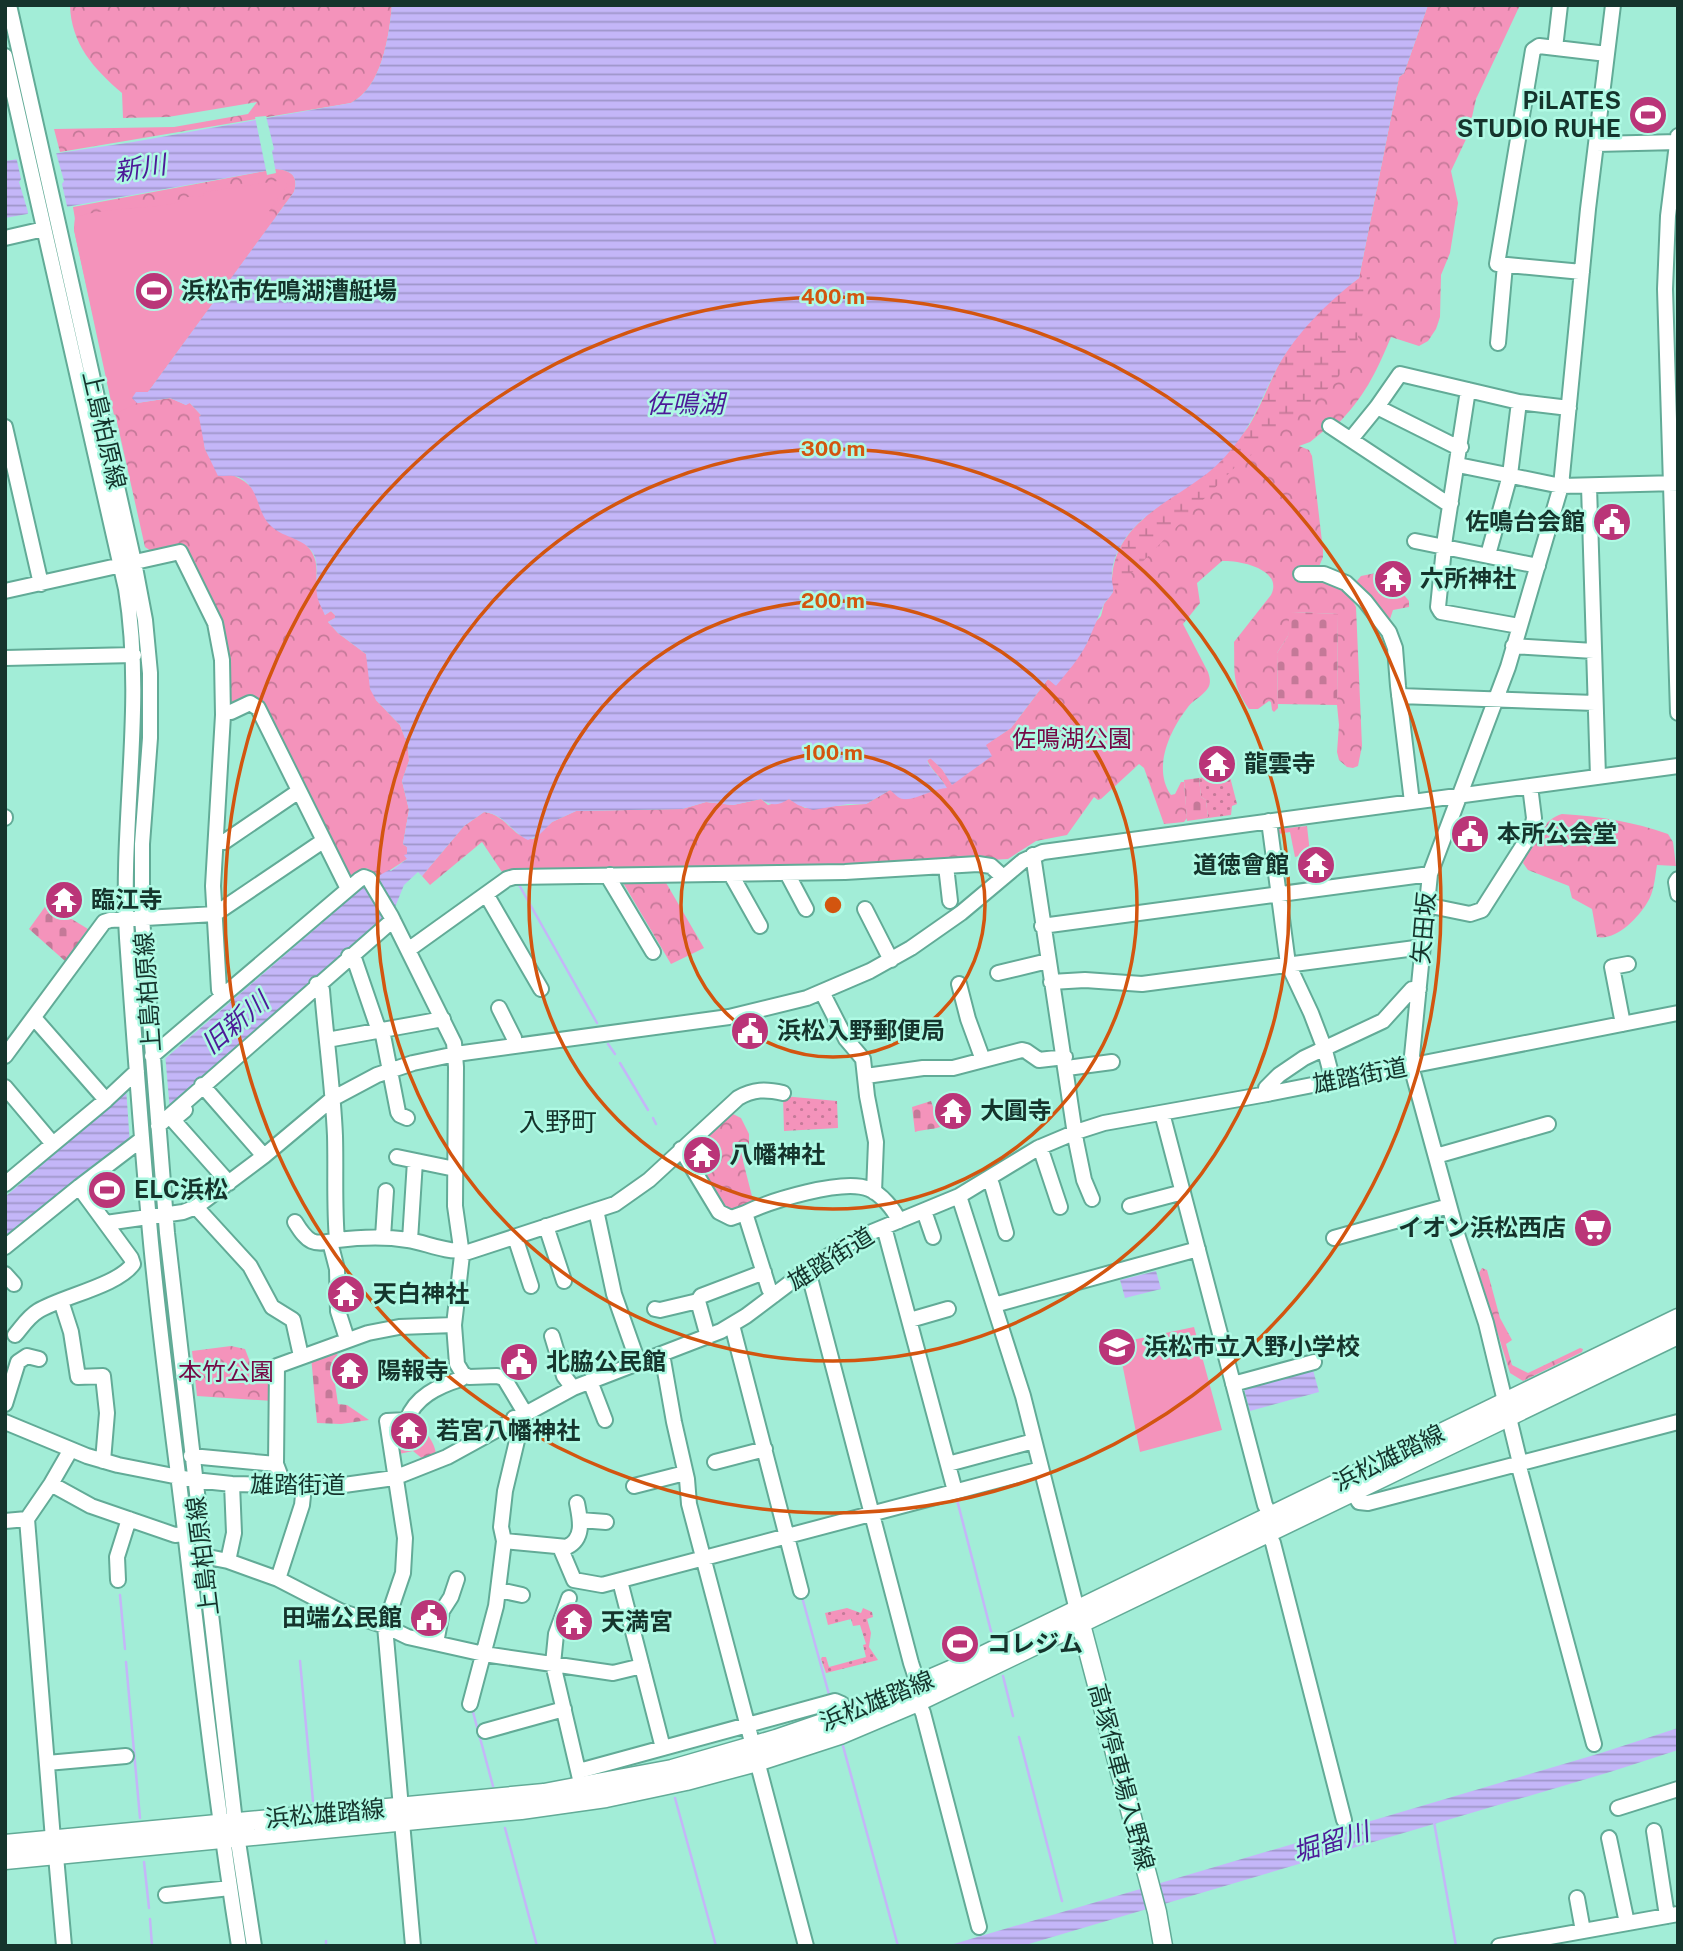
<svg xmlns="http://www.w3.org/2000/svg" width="1683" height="1951" font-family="'Public Sans','Noto Sans JP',sans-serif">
<defs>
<pattern id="grass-dots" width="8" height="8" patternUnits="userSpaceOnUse" patternTransform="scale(1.75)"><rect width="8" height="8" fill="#f493bb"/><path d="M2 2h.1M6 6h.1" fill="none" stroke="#c47998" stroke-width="1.8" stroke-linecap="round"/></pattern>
<pattern id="forest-crowns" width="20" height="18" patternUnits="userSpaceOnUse" patternTransform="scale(1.75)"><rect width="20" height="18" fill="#f493bb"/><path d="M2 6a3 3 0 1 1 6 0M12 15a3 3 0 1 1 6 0" fill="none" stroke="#c47998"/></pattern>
<pattern id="wetland-marsh" width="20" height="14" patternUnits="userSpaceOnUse" patternTransform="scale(1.75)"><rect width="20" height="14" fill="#f493bb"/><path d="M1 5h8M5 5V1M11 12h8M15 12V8" fill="none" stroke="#c47998"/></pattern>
<pattern id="cemetery-stones" width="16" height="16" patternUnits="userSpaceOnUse" patternTransform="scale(1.75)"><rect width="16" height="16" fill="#f493bb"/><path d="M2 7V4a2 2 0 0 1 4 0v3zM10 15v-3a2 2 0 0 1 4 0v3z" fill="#c47998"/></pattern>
<pattern id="water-rules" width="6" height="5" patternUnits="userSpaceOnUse" patternTransform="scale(1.75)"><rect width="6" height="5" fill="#c4b6f8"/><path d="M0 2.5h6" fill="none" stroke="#9e95c9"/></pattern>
</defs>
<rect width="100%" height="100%" fill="#a2edd7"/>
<path fill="url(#grass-dots)" d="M1229,773L1237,804L1232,806L1231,815L1208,818L1206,800L1201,797L1199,778Z
M783,1096L837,1101L838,1128L784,1131Z
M847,1608L861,1613L863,1608L872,1612L873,1617L867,1619L871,1633L869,1647L878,1660L826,1673L821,1659L822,1657H826L829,1667L866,1657L863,1645L866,1644L860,1625L853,1626L851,1619L828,1625L825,1613Z"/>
<path fill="url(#forest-crowns)" d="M70,5H392C389,37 382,87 351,103L60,152L54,129L174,127L248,114L257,102L168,117L123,118L122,93C94,69 71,44 70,5Z
M1428,5H1520L1476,99L1468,135L1451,171L1458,203L1450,253L1441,275L1440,317L1436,329L1428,341L1419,346L1391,337C1375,375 1365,396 1335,427L1332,424L1310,442L1299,446L1309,450L1312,456L1323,550V557L1318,569L1349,594L1356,607L1362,746L1358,766L1353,768L1347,767L1339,760L1337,752L1339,725L1337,705L1338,614L1293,612L1288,636L1277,653L1278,708L1274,712L1272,710L1271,702L1269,701L1258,709H1249C1231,683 1235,673 1234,642L1271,595C1284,569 1239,560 1222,561L1197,583L1200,603L1183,624L1208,672C1210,678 1211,683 1208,688C1203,696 1193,700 1188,707C1170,730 1152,768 1171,795L1175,794L1181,782H1184L1187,818L1184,822L1164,824L1144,768L1139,764L1101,799L1098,800L1094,797L1067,835L1036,841L1008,859L845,868L504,875L482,842L430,885L422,876L464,826L484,812C508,815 512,839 533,839L552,822L576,811L682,809L706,802L733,805L761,799L768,805L789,799L805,808L866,804L890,790L927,792L946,787C941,777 932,771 927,760L931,758L942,769L952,784L991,756L985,745L1011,728L1048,679L1056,685L1087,643L1092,626L1101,616L1104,604L1113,592L1111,580L1146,516L1202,478L1220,462L1250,425L1260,408L1341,292L1359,278L1399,77L1404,73Z
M276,169C291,170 299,176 294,192L148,392L137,403L170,398L186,405L189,402L201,415L205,449L217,471C234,475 247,479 256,494L309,548C319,561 316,572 317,587C317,596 322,606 325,615L331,611L335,615V618L328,622L338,633L366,654L376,700L400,725L408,746L409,761L402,781L409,810L403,844L407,847V859L378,878L374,879L367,868L348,881L257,698L236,708L229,704L217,617L183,544L151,551L145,547L74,230L75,219L73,207Z
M1376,573L1383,577L1387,589L1400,590L1409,601V607L1393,610L1390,619L1356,582L1361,576Z
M1562,814C1599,816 1634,822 1668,834L1673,842L1676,866L1657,865C1655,877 1654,893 1647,903C1638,918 1616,941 1597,937L1592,909L1572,898L1569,886L1528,870L1523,863C1529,846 1544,818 1562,814Z
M1307,826L1310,853L1295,857L1290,832L1278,834L1277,829Z
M622,881H665L704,948L671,964Z
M731,1113L741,1118L749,1134V1143L743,1161L753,1200L752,1203L726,1214L689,1155L688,1146Z
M1482,1268L1487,1270L1500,1318L1512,1340L1506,1344L1512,1365L1528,1373L1580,1348L1583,1349L1582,1352L1523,1381L1510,1373L1479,1273Z
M231,1346L245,1349L254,1372L271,1369L273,1401L197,1396L192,1351Z
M410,1421C422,1424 436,1443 436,1455L424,1460L413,1451L399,1454L393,1429Z"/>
<path fill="url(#wetland-marsh)" d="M1371,272L1357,342L1339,376L1322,395L1278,429L1258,451L1240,462L1113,592C1109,564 1120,540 1141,521C1172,492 1207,479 1236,445C1254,422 1264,396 1276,370C1294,334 1335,290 1371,272Z"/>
<path fill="url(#cemetery-stones)" d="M1293,612L1338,614L1337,705L1278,704L1277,653L1288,636L1289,616Z
M1199,778L1201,797L1206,800L1208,818L1187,821L1184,780Z
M47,904L88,929L65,961L29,929Z
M931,1101L940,1127C931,1130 924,1129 915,1132L912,1107Z
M337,1351L339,1369L333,1370L338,1404L347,1405L369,1420L341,1424L317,1423L311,1356Z"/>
<path fill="#f493bb" d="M284,180L287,183L286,188L269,211L276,217L148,392H136L132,398L137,403L114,415L74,230L75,217C105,208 139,209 171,204C184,202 185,193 202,197L205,192Z
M1194,1327L1222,1430L1140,1452L1118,1343Z"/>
<path fill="url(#water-rules)" d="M392,5H1428L1404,73L1399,77L1359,278C1328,302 1296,333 1277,368C1258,405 1252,428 1223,459C1191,493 1140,507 1119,549C1114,558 1111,570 1112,580C1112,584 1114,588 1113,591C1112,596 1106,600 1104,604C1098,617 1093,630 1087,643C1080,658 1067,672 1056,686L1048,679L1011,728L986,745L992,756L952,785L942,769L930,758L927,761C931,770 941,778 947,788C933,788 909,805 898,797C895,795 893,792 890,790L866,804H848L813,810L798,805L789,799C778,806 771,806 761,799L733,805L706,802L682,809L576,811L552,822L539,835L528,840C511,832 505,814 484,812L464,826L422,876L418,872L404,885L393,912L199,1082L5,1244V1197L373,879L389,870L391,871L407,859L404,855L407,854V847L403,844L409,810L402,781L409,761L408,746L400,725L376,700L370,689L366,654L338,633L328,622L335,618V615L331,611L325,615C322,608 318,602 317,595C315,581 319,570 315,557C308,538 284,539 271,526C257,513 260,493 244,480C236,474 228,476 218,476L205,449L199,417L201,415L190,403L186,405L170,398L137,403L132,398L136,392H148L294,192C299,176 291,170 276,169L5,218V161L133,142L351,103C382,87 389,37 392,5Z
M1156,1271L1161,1289L1125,1298L1120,1280Z
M1313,1370L1319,1392L1250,1411L1244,1389Z
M1678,1728V1750L1610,1772L1022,1946H947L1601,1753Z"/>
<path fill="#a2edd7" d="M266,116L274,149L272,151L276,173L267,175L255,117Z
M55,149L64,181L62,184L67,206L70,211L27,218L28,212L19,182L21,179L16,156Z
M165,1053L170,1111L130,1145L126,1087Z"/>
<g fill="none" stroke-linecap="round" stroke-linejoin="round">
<path stroke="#c4b6f8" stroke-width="2.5" d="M518,883L597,1023
M608,1044L615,1054
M620,1063L648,1110
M653,1118L656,1124
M956,1496L992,1635
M120,1595L125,1649
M802,1597L830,1698
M300,1661L313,1801
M126,1662L140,1818
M1003,1676L1013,1716
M473,1712L493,1786
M1019,1737L1062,1901
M843,1746L898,1946
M675,1798L716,1946
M1434,1822L1456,1946
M505,1828L537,1946
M144,1862L149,1908
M150,1919L152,1946
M326,1941V1946"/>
<defs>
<path id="minor" d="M9,5L134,562L145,620L150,673V738L142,844V918L167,1233L235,1822L254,1946
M1555,48L1560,5
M5,56L126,589C145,706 120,820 127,938C134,1036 141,1134 150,1232C159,1332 173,1431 185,1531C201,1670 217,1808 239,1946
M1678,136L1668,216L1665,289L1678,713
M1596,144L1678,142
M5,238L44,229
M1582,272L1497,264L1533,50L1539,46L1607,54
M1498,343L1505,265
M1468,390L1445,538L1438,607L1441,612L1519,626
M1377,407L1455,446L1461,447
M1330,426L1445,502L1451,503
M5,427L41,584
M1351,439L1377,407L1400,374L1519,402L1569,408
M1458,465L1561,486L1678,483
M1589,486L1598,777
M1415,541L1538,566
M1488,555L1510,475L1519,402
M1301,574H1324L1346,583L1365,601L1389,632L1395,648L1398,686L1412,802
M5,591L180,552L215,623L222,660L223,715L213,886L219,990L224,995
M1513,646L1594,651
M5,658L134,655
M1399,696L1595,703
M223,712H231L250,703L258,708L348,889
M5,817V818
M1269,821L1288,964L1311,1013L1324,1047L1333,1081
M216,841L224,842L299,791
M1033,855L1076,1141L1084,1180L1092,1199
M946,866L950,901
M789,873V877L806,909
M732,874L733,878L760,926
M610,875V880L653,952
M1678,879L1676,882L1678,894
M486,894L541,989
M1426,905L1470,914L1482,910L1531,833L1534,818L1530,786
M865,909L891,960
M1042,926L1430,874
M408,950L507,879L514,877L845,872L978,864L991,866L1003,877
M349,956L355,961L379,1031
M998,973L1048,961
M1051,982L1085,980L1142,984L1423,947
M317,984L322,990C326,1039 333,1088 335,1136C336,1171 334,1205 337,1240C361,1237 384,1236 408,1240C423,1242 448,1253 461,1250
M959,984L968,1019L983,1060
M822,992L846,1039L863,1059L867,1096L876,1142L874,1192
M499,1008L514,1038L515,1046
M35,1019L106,1100
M1623,1024L1612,967L1628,964
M382,1030L398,1112L400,1115L407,1118
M327,1040L443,1019
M5,1056L104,922L110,920L215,914L323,841
M152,1056L359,880L364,877L369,879L391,916L454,1043L456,1067L455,1206L462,1255L454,1325L457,1364L463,1374L469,1377L497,1376L504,1378L525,1413
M1067,1068L1112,1062
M866,1076L923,1068H953L1022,1050L1026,1051L1039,1060L1065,1057
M202,1085L264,1156
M5,1087L53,1144
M1267,1094L1266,1088L1279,1075L1304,1058L1383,1021L1412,989H1419
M185,1110L173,1120L229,1183
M1162,1113L1265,1505L1271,1516
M158,1126L393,920
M1040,1147L1060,1207
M681,1149L719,1212L731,1218L745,1213
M1436,1156L1548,1124
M397,1157L455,1169
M988,1179L992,1185L1006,1233
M5,1184L106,1100L137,1071
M959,1196L1023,1396L1077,1610
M1130,1206L1183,1192
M196,1207L250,1266L272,1307L293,1320L301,1356
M596,1210L614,1294L638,1362
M924,1211L933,1237
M295,1222C308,1243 313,1246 337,1240
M106,1223L183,1212L196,1207L264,1156L332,1099L377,1075L413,1063L456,1054L729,1017L807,998L870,971L911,948L961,913L1023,861L1043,852L1678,766
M546,1226L564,1281
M884,1227L955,1491
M383,1237L386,1191
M515,1237L531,1286
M1334,1238L1449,1206
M410,1240L415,1161
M330,1242L337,1269L338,1311L347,1339
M5,1247L79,1187L142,1139
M462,1254L615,1204L649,1180L738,1098C753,1089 766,1089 783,1093
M805,1272L810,1278L911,1663L918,1684
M5,1274L14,1284
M774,1295L769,1289L745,1213C770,1201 843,1178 869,1189C881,1194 894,1209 899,1221
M61,1301L71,1332L78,1377L103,1376L107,1413L103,1461
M994,1305L1198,1249
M655,1309L660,1310L698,1301
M910,1320L948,1309
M732,1325L801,1591
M15,1335C22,1327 28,1317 38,1311C63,1296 117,1286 133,1264L131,1258L79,1187
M552,1336L564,1376L573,1388
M708,1337L698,1301L701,1296L764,1272
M662,1354L674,1422L687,1479L689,1504L806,1946
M590,1381L605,1420
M1233,1384L1314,1362
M5,1404L18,1362L27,1356L39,1359
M5,1422L87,1456L118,1465L194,1480L232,1484L337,1486L394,1478L447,1457L573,1388L721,1331L746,1316L807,1270L842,1247L867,1234L959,1196L1038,1148L1076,1132L1104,1123L1267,1094L1678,1013
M191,1456L276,1464
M715,1462L765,1449
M1518,1463L1594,1744
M1520,1463L1486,1323L1457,1234L1411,1066L1430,874L1508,667L1561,486L1588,209L1613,5
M948,1464L1034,1441
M51,1484L91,1506L175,1535L185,1534
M284,1485L276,1464L277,1366L368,1333L399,1327L454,1325
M634,1486L685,1473
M1353,1492L1359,1502L1368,1503L1678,1422
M580,1520L606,1522
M5,1521L27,1519
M1267,1532L1273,1543L1344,1820
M504,1541L567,1547C585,1538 580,1519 577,1503
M560,1547L574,1580L602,1585L1041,1469
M203,1556L228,1561L278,1579L340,1611L385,1626L408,1637L484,1654L613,1673L642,1666
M228,1561L234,1533L232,1484
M278,1579L302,1505L304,1486
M118,1580L117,1557L129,1519
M620,1581L663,1748
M499,1590L522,1595
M569,1598L556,1634L553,1664L580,1779
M436,1643L442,1611L451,1597L457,1579
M918,1702L923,1713L979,1927
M470,1704L496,1606L504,1541L501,1527L505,1491L520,1428L514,1418
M485,1731L564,1709
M47,1763L126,1756
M579,1771L835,1701L842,1704L846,1715
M401,1808L385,1626L403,1573L405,1538L387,1421L407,1420C415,1397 438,1386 461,1379L463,1374
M1618,1808L1678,1789
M402,1822L413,1946
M1654,1831L1667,1916
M1609,1838L1627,1923
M53,1839L27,1519L51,1484L70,1451
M56,1856L64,1946
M166,1895L230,1888
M1577,1898L1583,1931
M1499,1946L1678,1914"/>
<path id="major" d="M1078,1613L1157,1912L1163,1946
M5,1844L544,1793L672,1769L776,1739L846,1715L969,1662L1678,1318
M5,1860L521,1810L606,1798L686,1781L757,1762L840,1735L918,1702L1678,1335"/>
</defs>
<use href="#minor" stroke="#62ab97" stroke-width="18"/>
<use href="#major" stroke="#62ab97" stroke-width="21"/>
<use href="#minor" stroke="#fff" stroke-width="14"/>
<use href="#major" stroke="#fff" stroke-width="18"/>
</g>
<g fill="none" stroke="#d3550f" stroke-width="3.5">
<circle cx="833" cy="905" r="152"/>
<circle cx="833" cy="905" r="304"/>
<circle cx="833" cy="905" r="456"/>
<circle cx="833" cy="905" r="608"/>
</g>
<defs>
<symbol id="stadium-disc" viewBox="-11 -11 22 22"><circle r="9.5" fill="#ba3578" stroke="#affae4"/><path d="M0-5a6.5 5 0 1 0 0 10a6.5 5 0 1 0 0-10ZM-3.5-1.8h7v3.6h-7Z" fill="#fff"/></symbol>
<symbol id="civic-disc" viewBox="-11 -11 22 22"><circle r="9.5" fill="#ba3578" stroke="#affae4"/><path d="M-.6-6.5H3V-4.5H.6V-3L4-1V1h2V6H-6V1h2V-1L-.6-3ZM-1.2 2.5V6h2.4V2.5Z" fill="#fff"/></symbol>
<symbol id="temple-disc" viewBox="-11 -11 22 22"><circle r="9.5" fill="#ba3578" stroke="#affae4"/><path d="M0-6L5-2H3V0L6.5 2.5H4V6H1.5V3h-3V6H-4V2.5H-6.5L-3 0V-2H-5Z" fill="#fff"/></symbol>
<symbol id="supermarket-disc" viewBox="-11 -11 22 22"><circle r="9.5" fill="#ba3578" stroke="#affae4"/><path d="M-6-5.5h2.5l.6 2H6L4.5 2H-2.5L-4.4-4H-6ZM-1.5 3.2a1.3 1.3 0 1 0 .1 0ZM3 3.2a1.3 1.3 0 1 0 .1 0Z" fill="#fff"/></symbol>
<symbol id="school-disc" viewBox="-11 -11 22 22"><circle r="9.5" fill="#ba3578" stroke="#affae4"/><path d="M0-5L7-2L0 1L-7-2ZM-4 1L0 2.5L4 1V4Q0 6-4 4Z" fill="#fff"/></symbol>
</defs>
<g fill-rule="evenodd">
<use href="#stadium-disc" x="1626" y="93" width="44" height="44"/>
<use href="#stadium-disc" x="132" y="269" width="44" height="44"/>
<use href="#civic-disc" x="1590" y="500" width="44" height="44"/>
<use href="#temple-disc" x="1371" y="557" width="44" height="44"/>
<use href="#temple-disc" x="1195" y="742" width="44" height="44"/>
<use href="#civic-disc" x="1448" y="812" width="44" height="44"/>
<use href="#temple-disc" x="1294" y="843" width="44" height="44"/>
<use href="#temple-disc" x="42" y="878" width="44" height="44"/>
<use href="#civic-disc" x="728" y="1009" width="44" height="44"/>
<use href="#temple-disc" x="931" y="1089" width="44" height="44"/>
<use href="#temple-disc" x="680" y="1133" width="44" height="44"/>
<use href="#stadium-disc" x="85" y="1168" width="44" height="44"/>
<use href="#supermarket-disc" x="1571" y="1206" width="44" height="44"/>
<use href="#temple-disc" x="324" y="1272" width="44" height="44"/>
<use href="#school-disc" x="1095" y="1325" width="44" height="44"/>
<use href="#civic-disc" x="497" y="1340" width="44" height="44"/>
<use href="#temple-disc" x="328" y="1349" width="44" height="44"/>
<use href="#temple-disc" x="387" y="1409" width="44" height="44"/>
<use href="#civic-disc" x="407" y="1596" width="44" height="44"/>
<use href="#temple-disc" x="552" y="1600" width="44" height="44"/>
<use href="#stadium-disc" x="938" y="1622" width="44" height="44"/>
</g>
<g text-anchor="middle" stroke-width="5" stroke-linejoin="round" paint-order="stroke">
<g font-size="24" font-weight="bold" fill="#15342c" stroke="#affae4" text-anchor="start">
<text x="1621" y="109" text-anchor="end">PiLATES<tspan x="1621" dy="28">STUDIO RUHE</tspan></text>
<text x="181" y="299">浜松市佐鳴湖漕艇場</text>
<text x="1585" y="530" text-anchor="end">佐鳴台会館</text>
<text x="1420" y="587">六所神社</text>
<text x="1244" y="772">龍雲寺</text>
<text x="1497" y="842">本所公会堂</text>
<text x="1289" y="873" text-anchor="end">道徳會館</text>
<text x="91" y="908">臨江寺</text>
<text x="777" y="1039">浜松入野郵便局</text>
<text x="980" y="1119">大圓寺</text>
<text x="729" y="1163">八幡神社</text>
<text x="134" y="1198">ELC浜松</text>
<text x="1566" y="1236" text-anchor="end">イオン浜松西店</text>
<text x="373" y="1302">天白神社</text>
<text x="1144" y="1355">浜松市立入野小学校</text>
<text x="546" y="1370">北脇公民館</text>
<text x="377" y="1379">陽報寺</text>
<text x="436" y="1439">若宮八幡神社</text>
<text x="402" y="1626" text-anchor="end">田端公民館</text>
<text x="601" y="1630">天満宮</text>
<text x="987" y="1652">コレジム</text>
</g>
<g font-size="24" fill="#15342c" stroke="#affae4">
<text transform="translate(104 430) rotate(77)" y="8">上島柏原線</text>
<text transform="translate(1424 928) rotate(-85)" y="8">矢田坂</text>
<text transform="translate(148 992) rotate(-94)" y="8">上島柏原線</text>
<text transform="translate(1360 1076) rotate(-11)" y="8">雄踏街道</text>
<text transform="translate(831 1259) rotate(-32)" y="8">雄踏街道</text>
<text transform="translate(1389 1458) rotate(-26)" y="8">浜松雄踏線</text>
<text x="298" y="1493">雄踏街道</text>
<text transform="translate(203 1556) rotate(-97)" y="8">上島柏原線</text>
<text transform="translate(877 1701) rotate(-22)" y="8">浜松雄踏線</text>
<text transform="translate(1121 1777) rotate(75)" y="8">高塚停車場入野線</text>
<text transform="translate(325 1814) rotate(-5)" y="8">浜松雄踏線</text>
</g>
<g font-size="24" fill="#750745" stroke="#affae4">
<text x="1072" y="747">佐鳴湖公園</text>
<text x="226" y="1380">本竹公園</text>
</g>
<g font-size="26" font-style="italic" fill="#4d1a98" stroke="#affae4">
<text transform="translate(140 168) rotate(-9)" y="9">新川</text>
<text x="685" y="413">佐鳴湖</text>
<text transform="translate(235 1023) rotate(-40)" y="9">旧新川</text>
<text transform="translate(1331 1842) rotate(-17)" y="9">堀留川</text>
</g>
<g font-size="26" fill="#15342c" stroke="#affae4">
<text x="558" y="1131">入野町</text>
</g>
</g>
<circle cx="833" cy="905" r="10" fill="#d3550f" stroke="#affae4" stroke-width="3.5"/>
<g font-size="21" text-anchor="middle" font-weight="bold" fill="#d3550f" stroke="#affae4" stroke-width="5" stroke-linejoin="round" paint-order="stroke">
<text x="833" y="304">400 m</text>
<text x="833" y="456">300 m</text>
<text x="833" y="608">200 m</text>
<text x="833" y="760">100 m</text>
</g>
<rect width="1683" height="1951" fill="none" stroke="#15342c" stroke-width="14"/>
</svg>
